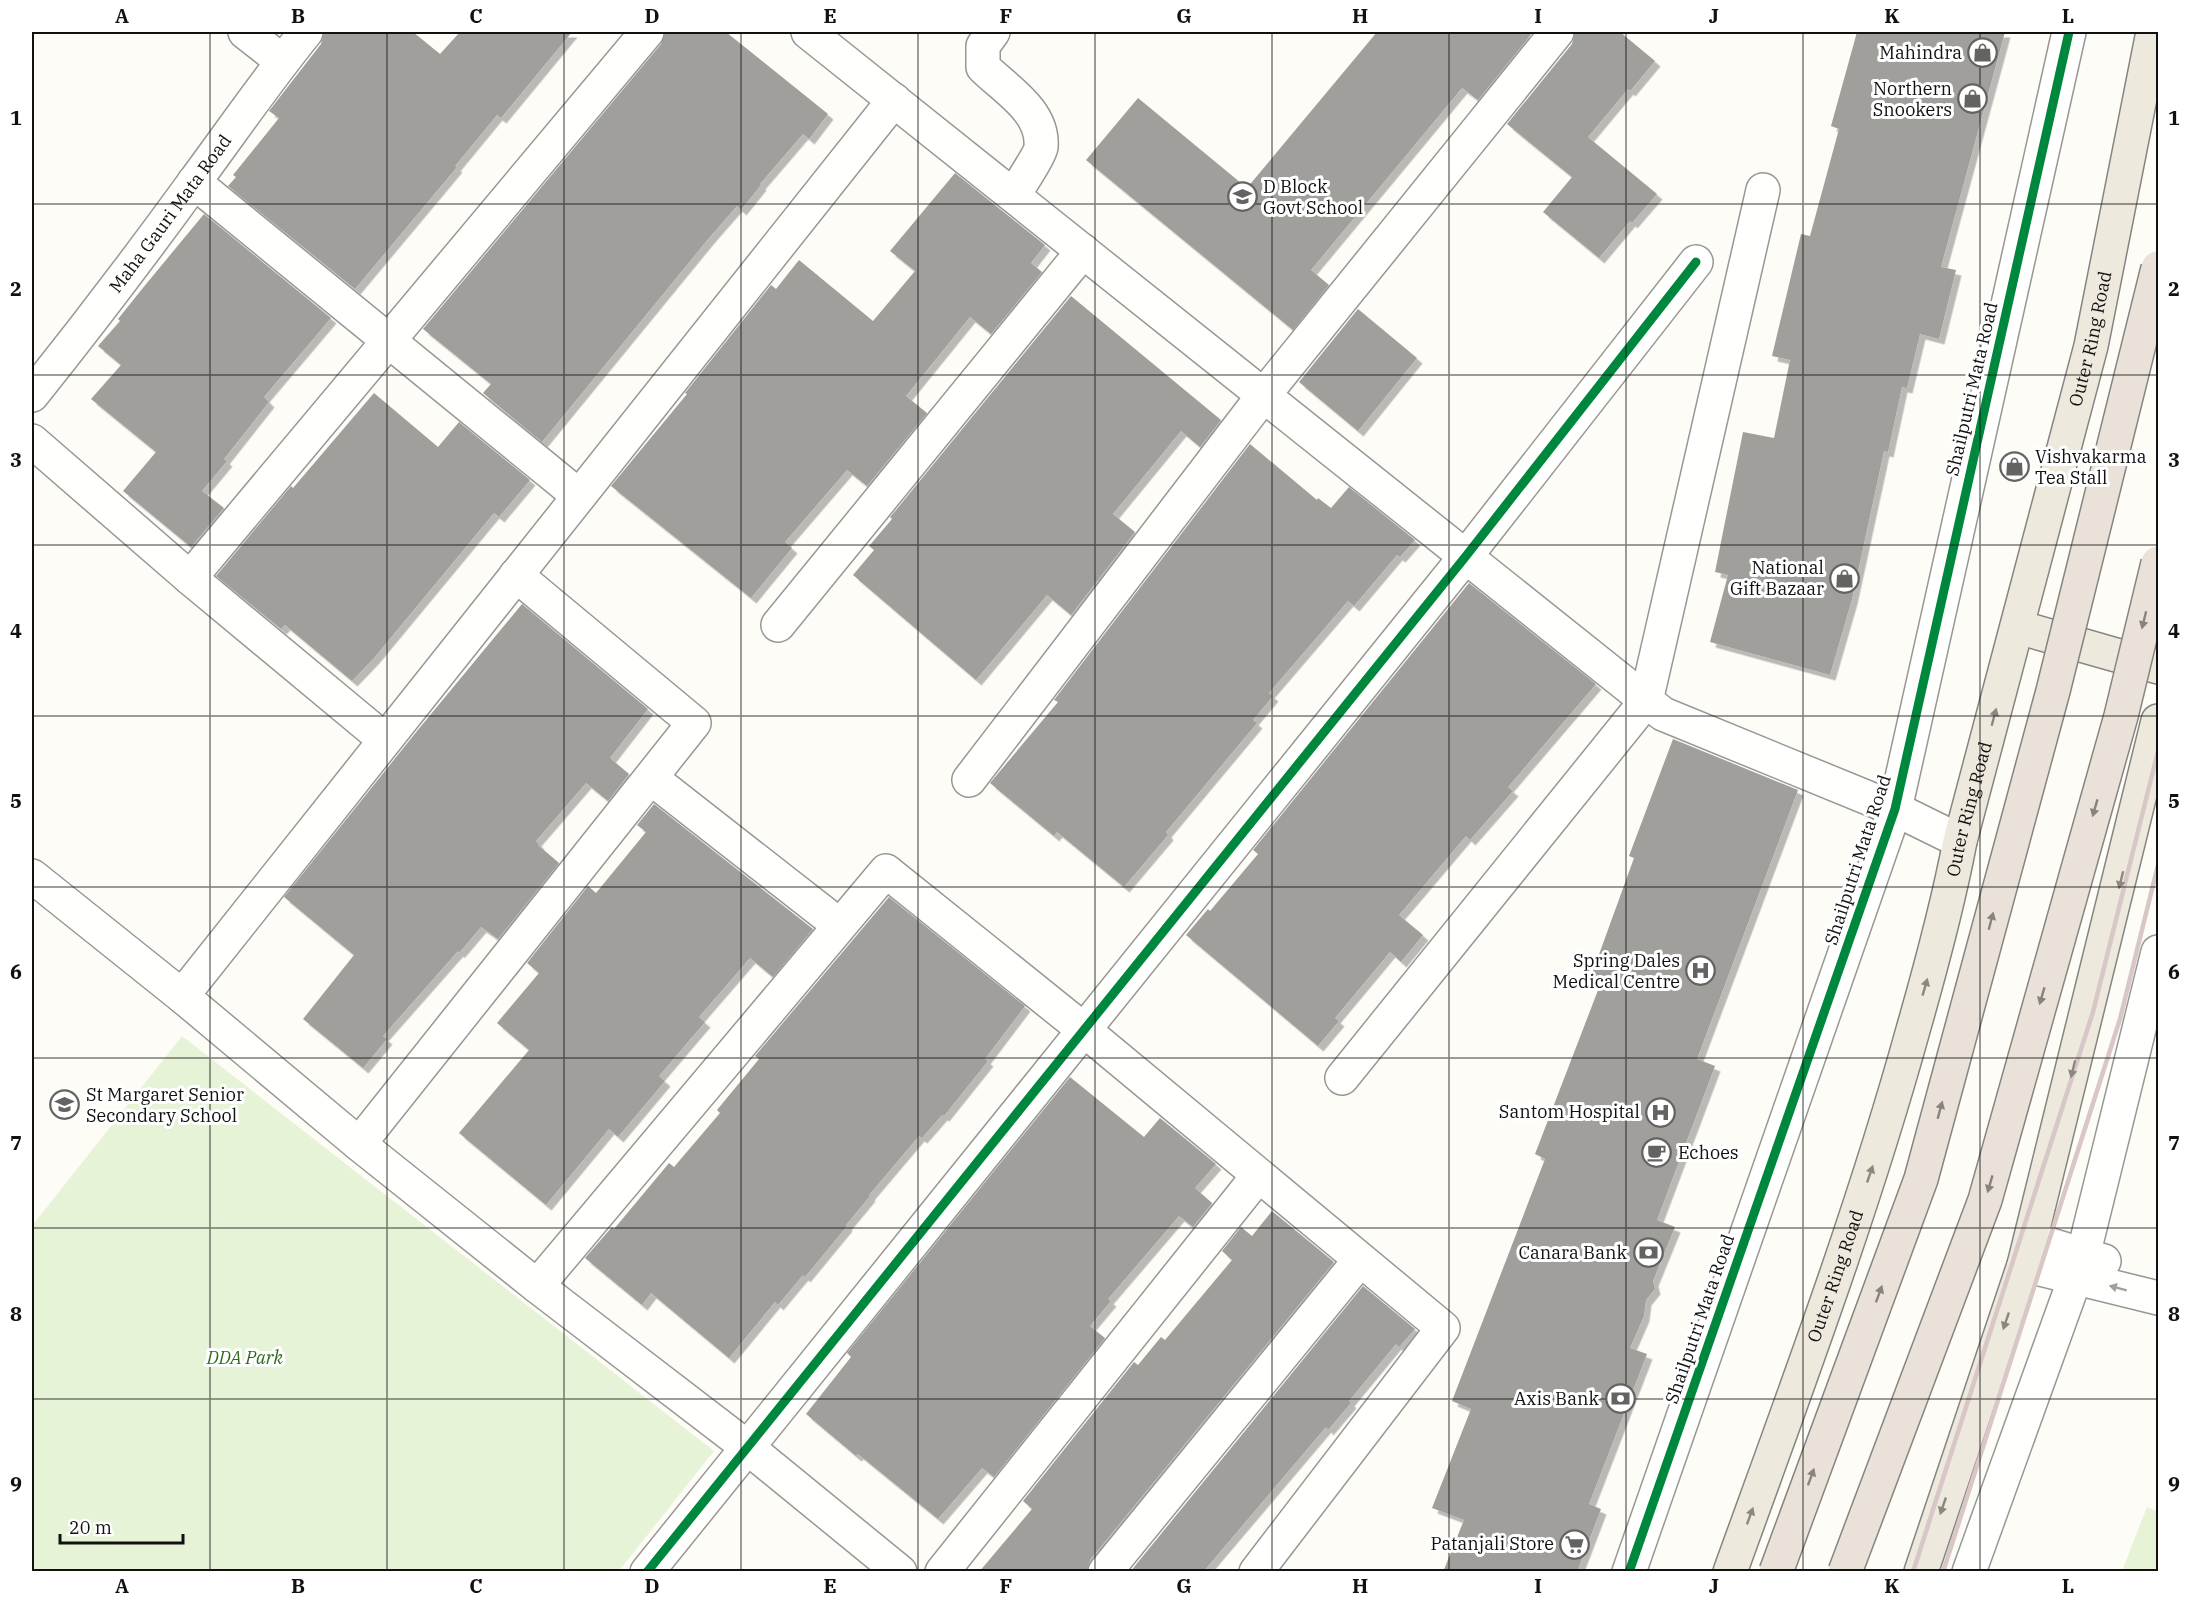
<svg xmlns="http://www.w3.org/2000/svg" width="2190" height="1603" font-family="'IBM Plex Serif',serif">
<defs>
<filter id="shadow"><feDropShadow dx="5.5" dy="5.5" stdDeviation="0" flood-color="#0004"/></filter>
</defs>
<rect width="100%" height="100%" fill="#fdfcf7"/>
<path fill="#e7f3d7" d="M182,1036L714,1451L619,1571H32V1226Z
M2147,1507L2158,1512V1571H2122Z"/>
<path fill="#a19f9c" filter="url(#shadow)" d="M324,32H413L440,54L460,32H572L501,118L497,115L455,166L457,167L355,289L228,186L236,177L233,175L279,118L269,111L321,44Z
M665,32H726L828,114L809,139L803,134L760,184L761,185L741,210L737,206L709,238L542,442L483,393L491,384L423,329L661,44Z
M1377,32H1533L1478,100L1462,88L1311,270L1329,285L1293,330L1086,160L1138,98L1247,188Z
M1575,32H1620L1655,61L1630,91L1628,89L1588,137L1657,194L1632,223L1630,221L1599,258L1543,212L1572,177L1507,124L1572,44Z
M1857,32H2005L1941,267L1956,270L1939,339L1920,334L1907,388L1902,387L1888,452L1884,451L1852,599L1830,675L1710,642L1728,575L1715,572L1743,432L1774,438L1790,360L1772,356L1801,234L1810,236L1839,129L1831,126Z
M955,173L1045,245L1031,263L1042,272L991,334L970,317L906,396L927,413L867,486L847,470L785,542L792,548L751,598L611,486L687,394L685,393L771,285L776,289L799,260L873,321L915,271L890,251Z
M204,214L331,318L264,397L269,402L224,459L227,461L202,491L224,508L191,547L123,491L156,452L91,399L121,365L98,346L120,321L118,319L142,289Z
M1071,296L1221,420L1200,447L1181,431L1113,514L1135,532L1071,615L1047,595L976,680L853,575L874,550L869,546L892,519L890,517L896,510Z
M1358,309L1417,358L1358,431L1299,382Z
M374,393L438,447L459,422L530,480L499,517L494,513L374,658L352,681L285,625L281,629L216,576L291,486L293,488Z
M1250,444L1317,500L1318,498L1331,508L1349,487L1415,540L1400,557L1397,555L1354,606L1348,601L1269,693L1273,696L1253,720L1257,723L1166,832L1168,835L1124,887L1057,832L1054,836L990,783L1058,702L1054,700Z
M1469,583L1596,684L1508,787L1513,791L1470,840L1466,836L1399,915L1423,935L1401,962L1390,952L1335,1018L1339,1021L1318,1046L1186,935L1208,909L1210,911L1258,854L1253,850Z
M522,604L648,709L610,758L629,774L608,801L586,783L536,841L539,844L538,845L559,863L498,939L481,927L459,953L458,951L383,1036L387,1039L363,1068L303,1019L354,955L284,897L417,731Z
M1673,739L1798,790L1697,1059L1715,1066L1657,1220L1675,1227L1653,1281L1655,1289L1646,1300L1644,1316L1630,1348L1647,1354L1589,1504L1601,1509L1577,1572H1443L1464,1520L1432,1508L1471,1409L1452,1401L1545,1159L1535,1154L1600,985L1589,982L1634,858L1629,856Z
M654,804L813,929L773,977L750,958L699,1017L705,1022L659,1076L665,1081L618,1137L609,1129L546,1205L459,1133L529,1050L497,1023L539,973L527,963L588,886L596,893L646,832L637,825Z
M889,897L1025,1006L985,1059L988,1061L944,1116L942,1115L922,1138L919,1136L869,1195L870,1196L846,1225L847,1226L805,1277L803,1275L778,1305L775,1302L729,1358L651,1293L642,1305L585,1258L612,1227L614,1229L669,1163L674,1167L720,1113L717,1110L759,1059L755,1056Z
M1070,1077L1144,1137L1160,1118L1216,1164L1195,1188L1212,1203L1193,1227L1179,1216L1108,1299L1111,1301L1090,1326L1105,1338L994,1477L982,1468L938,1519L858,1454L856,1456L806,1414L851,1357L847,1353Z
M1272,1211L1334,1262L1090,1560L1087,1572H979L1032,1509L1023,1501L1134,1362L1138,1365L1161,1337L1165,1340L1232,1260L1222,1251L1241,1227L1252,1236Z
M1363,1286L1415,1329L1399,1347L1396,1344L1349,1401L1351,1403L1328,1430L1326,1427L1203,1572H1130Z"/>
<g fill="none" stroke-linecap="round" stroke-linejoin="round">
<defs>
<g id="minor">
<path d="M245,32L282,61"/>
<path d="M808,32L1663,714L1895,809L1960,841"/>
<path d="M993,32L983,46V67C1005,89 1044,111 1041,147C1040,155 1019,186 1014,195"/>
<path d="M194,182L579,496"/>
<path id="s1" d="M32,395C88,325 142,254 195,181C232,131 267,80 306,32"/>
<path d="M32,441L190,578L385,740"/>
<path d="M190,578L647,32"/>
<path d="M778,625L1083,251"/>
<path d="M651,778L839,925"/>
<path d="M969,780L1263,396L1557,32"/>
<path d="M32,876L182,996L359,1144L537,1286L747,1447L900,1572"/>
<path d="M182,996L894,100"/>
<path d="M1342,1078L1646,701L1763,190"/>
<path d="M359,1144L694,723L516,575"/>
<path d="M2031,1239L2104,1261"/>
<path d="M2024,1265L2158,1298"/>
<path d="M537,1286L886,871L1084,1030L1443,1328L1256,1572"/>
<path d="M647,1572L1466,556L1696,262"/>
<path d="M942,1572L1258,1176"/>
<path d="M1105,1572L1360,1260"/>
<path d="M1629,1572L1895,809L2069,32"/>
<path d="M1969,1572L2083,1256L2158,952"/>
</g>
<g id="major">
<path d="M2018,627L2158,667"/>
<path id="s2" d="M1730,1572C1795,1392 1862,1214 1913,1030C1931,967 1948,905 1960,841L2091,346L2153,32"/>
<path d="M1921,1572L2024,1265L2158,721"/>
</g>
</defs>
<use href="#minor" stroke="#979795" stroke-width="36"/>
<use href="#major" stroke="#858482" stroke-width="36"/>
<use href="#minor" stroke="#fffffe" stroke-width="33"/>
<use href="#major" stroke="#ede9dc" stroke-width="33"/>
<path stroke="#d9c6c7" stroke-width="4.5" d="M1913,1572L2093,1012L2158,751
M1943,1572L2120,1019L2158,865"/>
<defs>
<path id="highway-bridge" d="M1776,1572L1921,1179L2053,691L2158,268
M1845,1572L1985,1200L2121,716L2158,563"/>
</defs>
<use href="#highway-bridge" stroke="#858482" stroke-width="36" stroke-linecap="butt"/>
<use href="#highway-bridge" stroke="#eae1d8" stroke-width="33"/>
<defs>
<path id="cycleway" d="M647,1572L1466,556L1696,262
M1629,1572L1895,809L2069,32"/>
</defs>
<use href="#cycleway" stroke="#fff" stroke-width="13"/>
<use href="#cycleway" stroke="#00873e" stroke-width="9"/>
</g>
<defs><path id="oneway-solid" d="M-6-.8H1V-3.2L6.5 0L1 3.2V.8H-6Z" transform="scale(1.5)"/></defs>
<g fill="#88837e">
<use href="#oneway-solid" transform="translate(2144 620) rotate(104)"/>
<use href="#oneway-solid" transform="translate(2095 808) rotate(106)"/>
<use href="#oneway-solid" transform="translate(1991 921) rotate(-75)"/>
<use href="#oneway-solid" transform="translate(2042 996) rotate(106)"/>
<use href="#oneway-solid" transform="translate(1940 1110) rotate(-75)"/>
<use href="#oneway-solid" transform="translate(1990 1184) rotate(106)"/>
<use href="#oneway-solid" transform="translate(1879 1294) rotate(-70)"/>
<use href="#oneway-solid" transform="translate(1811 1477) rotate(-70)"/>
</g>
<g fill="#8a8881">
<use href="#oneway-solid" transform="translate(1994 717) rotate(-75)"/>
<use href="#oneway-solid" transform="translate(2121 880) rotate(104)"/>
<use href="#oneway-solid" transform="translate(1925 987) rotate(-74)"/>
<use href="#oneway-solid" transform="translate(2073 1069) rotate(104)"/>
<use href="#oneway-solid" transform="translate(1870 1174) rotate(-71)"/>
<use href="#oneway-solid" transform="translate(2006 1321) rotate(109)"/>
<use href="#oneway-solid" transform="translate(1943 1506) rotate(109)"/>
<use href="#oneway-solid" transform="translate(1750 1516) rotate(-70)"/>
</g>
<use fill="#a0a09f" href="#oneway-solid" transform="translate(2118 1288) rotate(-165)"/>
<path fill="none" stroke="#111" stroke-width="1.5" stroke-opacity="0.55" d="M210,32V1572M387,32V1572M564,32V1572M741,32V1572M918,32V1572M1095,32V1572M1272,32V1572M1449,32V1572M1626,32V1572M1803,32V1572M1980,32V1572M32,204H2158M32,375H2158M32,545H2158M32,716H2158M32,887H2158M32,1058H2158M32,1228H2158M32,1399H2158"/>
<defs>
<symbol id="shop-ring" viewBox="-11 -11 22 22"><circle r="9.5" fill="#fff" stroke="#646362" stroke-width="1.5"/><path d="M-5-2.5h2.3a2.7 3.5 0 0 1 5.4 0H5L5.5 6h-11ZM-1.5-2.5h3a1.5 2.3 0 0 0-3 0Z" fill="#646362"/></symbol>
<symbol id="school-ring" viewBox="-11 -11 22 22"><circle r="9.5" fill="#fff" stroke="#646362" stroke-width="1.5"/><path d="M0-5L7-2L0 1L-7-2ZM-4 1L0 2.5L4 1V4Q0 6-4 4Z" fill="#646362"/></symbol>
<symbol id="hospital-ring" viewBox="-11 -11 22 22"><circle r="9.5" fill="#fff" stroke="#646362" stroke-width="1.5"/><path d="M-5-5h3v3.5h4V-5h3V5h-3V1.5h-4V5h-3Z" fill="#646362"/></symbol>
<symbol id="cafe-ring" viewBox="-11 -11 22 22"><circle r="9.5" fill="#fff" stroke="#646362" stroke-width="1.5"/><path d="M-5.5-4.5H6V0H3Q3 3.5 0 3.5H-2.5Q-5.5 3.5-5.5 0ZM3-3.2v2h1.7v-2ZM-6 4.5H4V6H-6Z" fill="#646362"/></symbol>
<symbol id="bank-ring" viewBox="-11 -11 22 22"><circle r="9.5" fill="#fff" stroke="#646362" stroke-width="1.5"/><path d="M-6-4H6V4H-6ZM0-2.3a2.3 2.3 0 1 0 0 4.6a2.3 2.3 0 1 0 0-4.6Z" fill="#646362"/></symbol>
<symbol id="supermarket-ring" viewBox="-11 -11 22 22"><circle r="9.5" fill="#fff" stroke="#646362" stroke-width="1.5"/><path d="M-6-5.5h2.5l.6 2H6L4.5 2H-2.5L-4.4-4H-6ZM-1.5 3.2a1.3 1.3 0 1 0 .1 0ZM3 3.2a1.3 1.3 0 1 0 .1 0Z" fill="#646362"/></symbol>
</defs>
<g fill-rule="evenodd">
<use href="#shop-ring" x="1966" y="36" width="33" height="33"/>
<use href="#shop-ring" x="1956" y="82" width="33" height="33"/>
<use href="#school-ring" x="1226" y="180" width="33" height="33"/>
<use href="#shop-ring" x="1998" y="450" width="33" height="33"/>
<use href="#shop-ring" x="1828" y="562" width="33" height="33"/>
<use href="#hospital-ring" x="1684" y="954" width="33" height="33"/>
<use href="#school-ring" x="48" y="1088" width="33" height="33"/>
<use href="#hospital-ring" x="1644" y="1096" width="33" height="33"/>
<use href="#cafe-ring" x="1640" y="1136" width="33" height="33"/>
<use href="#bank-ring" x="1632" y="1236" width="33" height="33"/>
<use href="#bank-ring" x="1604" y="1382" width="33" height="33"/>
<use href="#supermarket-ring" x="1558" y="1528" width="33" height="33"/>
</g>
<g text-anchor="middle" stroke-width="6" stroke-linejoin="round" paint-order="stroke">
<g font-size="18" fill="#111" stroke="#fff" text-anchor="end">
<text x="1962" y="59">Mahindra</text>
<text x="1952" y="95">Northern<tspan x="1952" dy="21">Snookers</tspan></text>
<text x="1263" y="193" text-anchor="start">D Block<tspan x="1263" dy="21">Govt School</tspan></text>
<text x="2035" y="463" text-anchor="start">Vishvakarma<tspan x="2035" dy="21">Tea Stall</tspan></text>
<text x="1824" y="574">National<tspan x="1824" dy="21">Gift Bazaar</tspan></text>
<text x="1680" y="967">Spring Dales<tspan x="1680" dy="21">Medical Centre</tspan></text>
<text x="86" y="1101" text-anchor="start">St Margaret Senior<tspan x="86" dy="21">Secondary School</tspan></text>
<text x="1640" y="1118">Santom Hospital</text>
<text x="1678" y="1159" text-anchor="start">Echoes</text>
<text x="1627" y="1259">Canara Bank</text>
<text x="1599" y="1405">Axis Bank</text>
<text x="1554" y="1550">Patanjali Store</text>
</g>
<g font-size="18" fill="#111" stroke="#fff">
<text dy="6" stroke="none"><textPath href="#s1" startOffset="228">Maha Gauri Mata Road</textPath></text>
<text dy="6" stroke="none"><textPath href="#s2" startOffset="1286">Outer Ring Road</textPath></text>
<text transform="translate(1972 389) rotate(-77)" y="6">Shailputri Mata Road</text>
<text dy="6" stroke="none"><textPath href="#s2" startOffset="800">Outer Ring Road</textPath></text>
<text transform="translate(1858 860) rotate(-72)" y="6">Shailputri Mata Road</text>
<text dy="6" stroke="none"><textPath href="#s2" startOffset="314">Outer Ring Road</textPath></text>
<text transform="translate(1700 1319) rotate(-71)" y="6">Shailputri Mata Road</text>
</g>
<g font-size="18" font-style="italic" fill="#2f6b1f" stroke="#fff">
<text x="245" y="1364">DDA Park</text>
</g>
</g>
<rect width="2190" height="1603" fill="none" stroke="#ffffff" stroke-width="66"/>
<path d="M60 1534v9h123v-9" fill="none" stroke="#111111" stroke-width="3"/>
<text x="69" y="1534" font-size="18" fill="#111111" stroke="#ffffff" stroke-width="4.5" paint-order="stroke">20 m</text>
<rect x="33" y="33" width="2124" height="1537" fill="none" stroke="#111" stroke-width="2"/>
<g font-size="20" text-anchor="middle" font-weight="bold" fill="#111">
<text x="122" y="23">A</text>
<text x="298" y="23">B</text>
<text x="476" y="23">C</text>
<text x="652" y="23">D</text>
<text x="830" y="23">E</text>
<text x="1006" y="23">F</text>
<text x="1184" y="23">G</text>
<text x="1360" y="23">H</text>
<text x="1538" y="23">I</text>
<text x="1714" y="23">J</text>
<text x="1892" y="23">K</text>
<text x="2068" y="23">L</text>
<text x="16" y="125">1</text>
<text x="2174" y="125">1</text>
<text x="16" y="296">2</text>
<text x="2174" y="296">2</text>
<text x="16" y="467">3</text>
<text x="2174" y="467">3</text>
<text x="16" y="638">4</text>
<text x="2174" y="638">4</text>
<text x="16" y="808">5</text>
<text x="2174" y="808">5</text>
<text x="16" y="979">6</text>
<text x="2174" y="979">6</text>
<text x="16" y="1150">7</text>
<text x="2174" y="1150">7</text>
<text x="16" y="1321">8</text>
<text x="2174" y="1321">8</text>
<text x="16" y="1491">9</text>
<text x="2174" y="1491">9</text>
<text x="122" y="1593">A</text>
<text x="298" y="1593">B</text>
<text x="476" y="1593">C</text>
<text x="652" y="1593">D</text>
<text x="830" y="1593">E</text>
<text x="1006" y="1593">F</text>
<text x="1184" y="1593">G</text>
<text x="1360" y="1593">H</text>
<text x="1538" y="1593">I</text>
<text x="1714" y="1593">J</text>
<text x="1892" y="1593">K</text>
<text x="2068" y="1593">L</text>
</g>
</svg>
